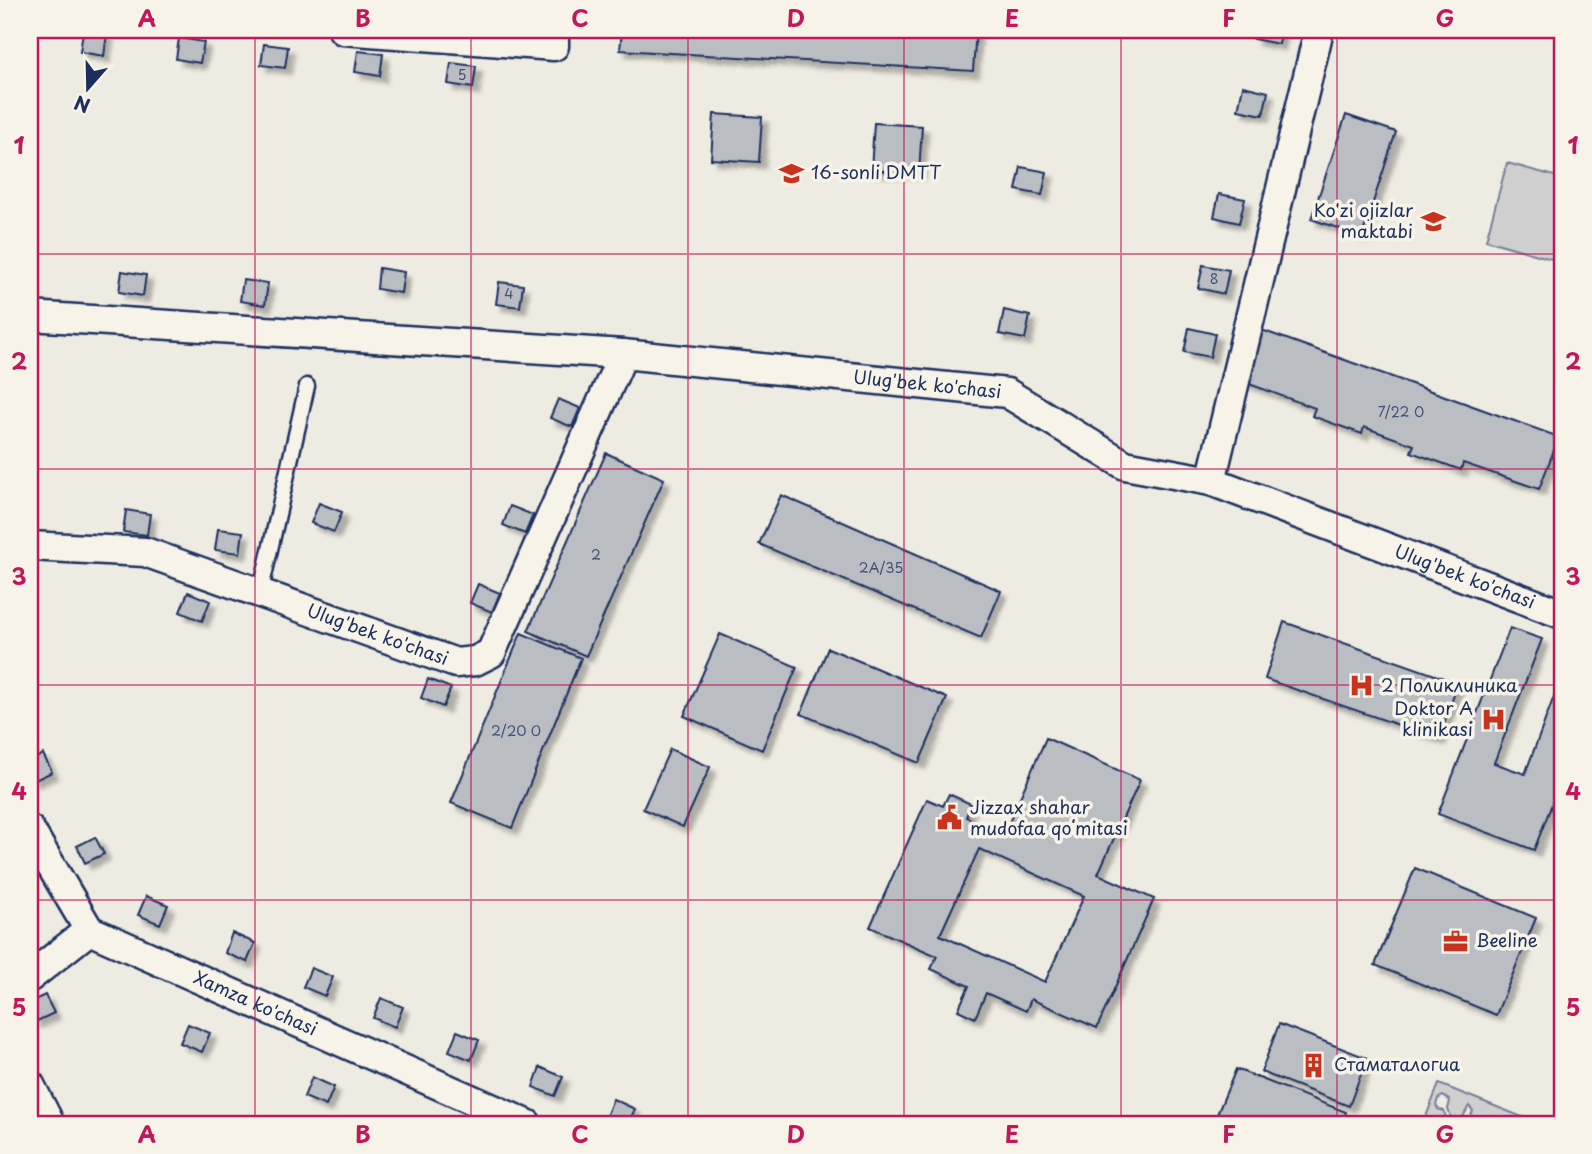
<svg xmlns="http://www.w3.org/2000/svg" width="1592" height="1154" font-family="'Playpen Sans',sans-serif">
<defs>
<filter id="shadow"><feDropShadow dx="6" dy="6" stdDeviation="2" flood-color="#0004"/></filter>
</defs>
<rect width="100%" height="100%" fill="#eeebe2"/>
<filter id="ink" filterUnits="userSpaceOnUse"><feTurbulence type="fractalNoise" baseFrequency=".0143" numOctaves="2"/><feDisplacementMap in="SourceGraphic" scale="14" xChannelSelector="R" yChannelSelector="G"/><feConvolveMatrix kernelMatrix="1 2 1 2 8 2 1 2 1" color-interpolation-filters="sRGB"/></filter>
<g filter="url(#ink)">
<path fill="#cfcfcf" stroke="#757f96" stroke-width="2" d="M1507,163L1562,178V262L1486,240Z
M1439,1084L1540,1124H1467L1473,1111L1469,1106L1459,1124H1453L1448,1109L1450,1101L1443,1096L1438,1099L1436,1105L1438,1109L1444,1111L1448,1124H1423Z"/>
<path fill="#babdc2" stroke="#1b2f5e" stroke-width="2" fill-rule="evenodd" filter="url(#shadow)" d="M622,30H976L973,71L620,50Z
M1255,30H1282L1279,44L1253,39Z
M83,31L107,34L104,56L80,52Z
M179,38L204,42L200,63L176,59Z
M264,44L288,47L285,68L261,65Z
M358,51L383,54L380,76L355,72Z
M451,63L476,66L473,88L448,84Z
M1243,86L1268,92L1263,115L1238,110Z
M714,114L762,117L759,162L711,159Z
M1346,115L1396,132L1362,236L1311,219Z
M874,123L922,126L919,173L871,170Z
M1021,167L1047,172L1042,195L1016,190Z
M1219,194L1245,199L1239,223L1214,217Z
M1203,265L1229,270L1224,294L1198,288Z
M379,268L404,272L401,293L377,289Z
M122,271L146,275L143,296L119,292Z
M243,280L268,283L265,305L240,301Z
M499,282L523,285L520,307L496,304Z
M1004,310L1030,316L1025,339L999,334Z
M1189,328L1215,334L1210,357L1184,352Z
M1256,328L1559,437L1539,489L1463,463L1461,470L1411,452L1414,445L1364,427L1362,434L1312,416L1315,408L1238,380Z
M558,399L580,408L572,427L550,418Z
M606,453L664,479L586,656L528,631Z
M781,495L1001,591L981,638L759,544Z
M319,503L342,512L334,532L311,523Z
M510,506L533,515L525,534L503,525Z
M126,510L150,514L147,535L123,532Z
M218,529L243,532L240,553L215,550Z
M478,584L500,593L492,612L470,603Z
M188,592L210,601L202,621L180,612Z
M1284,622L1458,683L1439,739L1265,679Z
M1510,628L1542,639L1494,763L1525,774L1562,675V778L1534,850L1438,814Z
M521,633L581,658L512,828L451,803Z
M720,634L797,667L762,750L684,716Z
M828,648L947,698L919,763L801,714Z
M428,679L451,688L443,707L421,698Z
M1046,738L1140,780L1098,874L1154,899L1097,1028L1031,999L1026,1011L986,993L975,1018L958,1010L969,986L931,969L937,956L870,927L927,799L943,806L949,794L971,804L966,817L1004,834ZM979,849L1084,896L1045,982L940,935Z
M670,749L710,767L683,827L643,809Z
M43,754L52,772L33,781L30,775V761Z
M95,837L104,854L85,863L77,846Z
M1415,868L1536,918L1496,1015L1375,965Z
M146,896L168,905L160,924L138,915Z
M232,933L255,943L247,962L225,953Z
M311,968L333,977L325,996L303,987Z
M45,995L54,1013L35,1022L30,1011V1002Z
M381,998L403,1007L395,1027L373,1018Z
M188,1024L210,1033L202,1052L180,1043Z
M1279,1024L1367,1058L1349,1106L1261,1072Z
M457,1031L479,1040L471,1060L449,1051Z
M540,1067L563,1077L555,1096L533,1087Z
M1236,1069L1346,1112L1342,1124H1213Z
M312,1077L334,1087L326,1106L304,1097Z
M613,1099L635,1109L628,1124H619L605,1119Z"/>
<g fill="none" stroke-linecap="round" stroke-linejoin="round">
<defs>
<path id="service" d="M260,594L307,386"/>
<g id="minor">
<path d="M343,30L554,46V30"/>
<path id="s1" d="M1319,30L1211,481L1562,614"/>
<path id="s2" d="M30,316L623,354L1007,393L1125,465L1211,481"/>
<path id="s3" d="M30,546L145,552L456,663L475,661L491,653L623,354"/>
<path id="s4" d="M30,830L89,930L527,1124"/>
<path d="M30,977L89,930"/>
<path d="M30,1085L50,1124"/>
</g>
</defs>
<use href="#service" stroke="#1b2f5e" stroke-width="19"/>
<use href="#minor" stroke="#1b2f5e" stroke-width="33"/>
<use href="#service" stroke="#f7f3e8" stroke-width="14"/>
<use href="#minor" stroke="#f7f3e8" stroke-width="28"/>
</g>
</g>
<path fill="none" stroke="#c2185b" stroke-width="2" stroke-opacity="0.55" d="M255,30V1124M471,30V1124M688,30V1124M904,30V1124M1121,30V1124M1337,30V1124M30,254H1562M30,469H1562M30,685H1562M30,900H1562"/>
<defs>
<symbol id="school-bare" viewBox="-9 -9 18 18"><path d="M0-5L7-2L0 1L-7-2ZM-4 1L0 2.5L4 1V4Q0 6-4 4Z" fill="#c8321e" stroke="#f7f3e8" stroke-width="2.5" paint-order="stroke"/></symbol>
<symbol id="hospital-bare" viewBox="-9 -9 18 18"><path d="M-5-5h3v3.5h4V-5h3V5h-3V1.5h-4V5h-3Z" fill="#c8321e" stroke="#f7f3e8" stroke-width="2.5" paint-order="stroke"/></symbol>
<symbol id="civic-bare" viewBox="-9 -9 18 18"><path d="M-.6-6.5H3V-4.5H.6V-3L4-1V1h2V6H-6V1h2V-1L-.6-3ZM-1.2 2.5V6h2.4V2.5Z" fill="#c8321e" stroke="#f7f3e8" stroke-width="2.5" paint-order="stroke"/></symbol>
<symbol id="office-bare" viewBox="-9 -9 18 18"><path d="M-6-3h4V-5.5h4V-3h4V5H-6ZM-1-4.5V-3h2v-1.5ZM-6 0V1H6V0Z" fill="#c8321e" stroke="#f7f3e8" stroke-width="2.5" paint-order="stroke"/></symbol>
<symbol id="building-bare" viewBox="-9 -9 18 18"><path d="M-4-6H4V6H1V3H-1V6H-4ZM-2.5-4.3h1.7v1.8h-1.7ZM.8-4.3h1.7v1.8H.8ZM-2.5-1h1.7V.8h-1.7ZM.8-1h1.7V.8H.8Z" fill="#c8321e" stroke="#f7f3e8" stroke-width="2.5" paint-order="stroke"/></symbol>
</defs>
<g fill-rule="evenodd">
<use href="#school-bare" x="774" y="156" width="35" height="35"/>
<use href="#school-bare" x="1416" y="204" width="35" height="35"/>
<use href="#hospital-bare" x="1344" y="668" width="35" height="35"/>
<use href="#hospital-bare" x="1476" y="702" width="35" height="35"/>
<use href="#civic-bare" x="932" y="800" width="35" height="35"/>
<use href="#office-bare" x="1438" y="924" width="35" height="35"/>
<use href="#building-bare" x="1296" y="1048" width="35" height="35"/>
</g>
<g text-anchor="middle" stroke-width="7" stroke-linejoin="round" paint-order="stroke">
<g font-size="14" fill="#435277">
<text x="462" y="80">5</text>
<text x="1214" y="284">8</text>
<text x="509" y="299">4</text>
<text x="1401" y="417">7/22 0</text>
<text x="596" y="560">2</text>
<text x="881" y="573">2А/35</text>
<text x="516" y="736">2/20 0</text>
</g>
<g font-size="18" fill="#1b2f5e" stroke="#f7f3e8" text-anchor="start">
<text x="811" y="179">16-sonli DMTT</text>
<text x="1413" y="217" text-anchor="end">Ko'zi ojizlar<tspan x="1413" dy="21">maktabi</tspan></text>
<text x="1381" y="692">2 Поликлиника</text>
<text x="1473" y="715" text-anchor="end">Doktor A<tspan x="1473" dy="21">klinikasi</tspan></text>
<text x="970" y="814">Jizzax shahar<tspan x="970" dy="21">mudofaa qoʻmitasi</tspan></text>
<text x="1476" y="947">Beeline</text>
<text x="1334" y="1071">Стаматалогиа</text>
</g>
<g font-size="18" fill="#1b2f5e" stroke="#f7f3e8">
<text dy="6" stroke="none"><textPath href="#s2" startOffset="900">Ulug'bek ko'chasi</textPath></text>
<text dy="6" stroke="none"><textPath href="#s1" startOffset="735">Ulug'bek ko'chasi</textPath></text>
<text dy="6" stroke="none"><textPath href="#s3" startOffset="362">Ulug'bek ko'chasi</textPath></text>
<text dy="6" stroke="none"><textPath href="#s4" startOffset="298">Xamza ko'chasi</textPath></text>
</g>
</g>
<rect width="1592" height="1154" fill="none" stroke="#f7f3e8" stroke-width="77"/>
<g transform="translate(88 88) rotate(200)" stroke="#f7f3e8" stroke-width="5" paint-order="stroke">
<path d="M0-5L12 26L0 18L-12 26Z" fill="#1b2f5e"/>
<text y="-10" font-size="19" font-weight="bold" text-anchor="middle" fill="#1b2f5e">N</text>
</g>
<rect x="38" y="38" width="1516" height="1078" fill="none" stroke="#c2185b" stroke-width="2.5"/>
<g font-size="23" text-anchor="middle" font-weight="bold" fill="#c2185b">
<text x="147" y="27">A</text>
<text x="363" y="27">B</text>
<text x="580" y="27">C</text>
<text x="796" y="27">D</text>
<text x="1012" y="27">E</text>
<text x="1229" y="27">F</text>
<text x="1445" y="27">G</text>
<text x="19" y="154">1</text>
<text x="1573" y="154">1</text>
<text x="19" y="370">2</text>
<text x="1573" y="370">2</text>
<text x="19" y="585">3</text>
<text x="1573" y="585">3</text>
<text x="19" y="800">4</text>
<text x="1573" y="800">4</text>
<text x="19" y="1016">5</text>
<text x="1573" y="1016">5</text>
<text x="147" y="1143">A</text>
<text x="363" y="1143">B</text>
<text x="580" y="1143">C</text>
<text x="796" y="1143">D</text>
<text x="1012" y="1143">E</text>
<text x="1229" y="1143">F</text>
<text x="1445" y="1143">G</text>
</g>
</svg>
